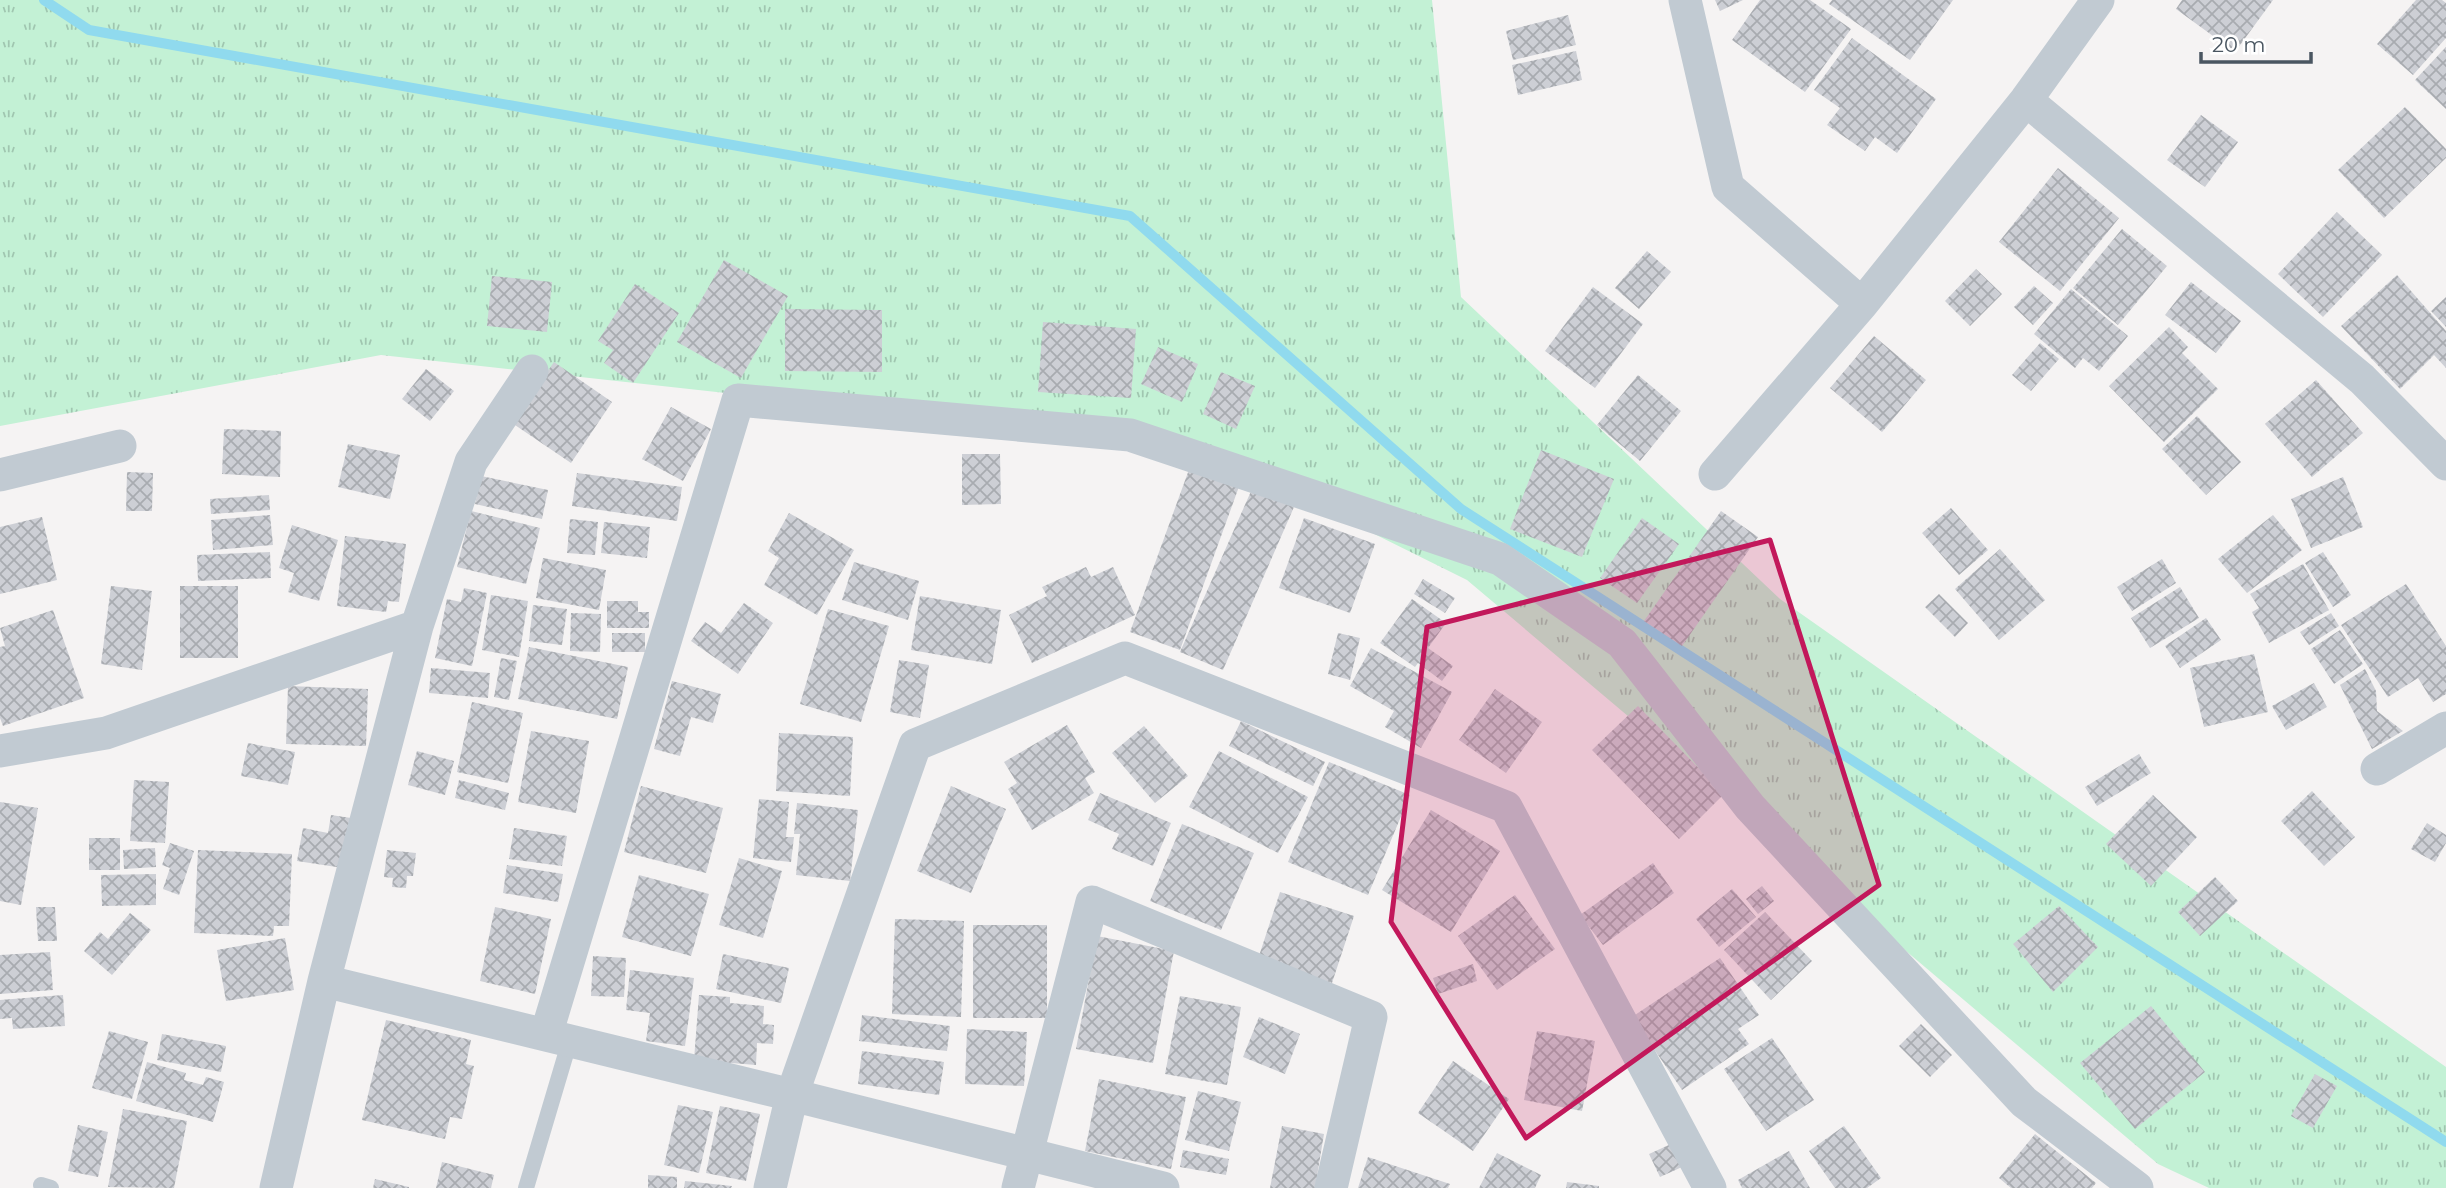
<svg xmlns="http://www.w3.org/2000/svg" width="2446" height="1188" font-family="Montserrat,sans-serif">
<defs>
<pattern id="grass-tufts" width="24" height="20" patternUnits="userSpaceOnUse" patternTransform="scale(1.75)"><rect width="24" height="20" fill="#c3f1d5"/><path d="M3 7l-1-3M5 7V3M7 7l1-3M15 17l-1-3M17 17v-4M19 17l1-3" fill="none" stroke="#a0c6b0"/></pattern>
<pattern id="building-cross-hatch" width="8" height="8" patternUnits="userSpaceOnUse" patternTransform="scale(1.75)"><rect width="8" height="8" fill="#cdcfd5"/><path d="M0 0l8 8M0 8l8-8" fill="none" stroke="#a8abb0"/></pattern>
</defs>
<rect width="100%" height="100%" fill="#f5f3f3"/>
<path fill="url(#grass-tufts)" d="M0,0H1432L1461,297L1780,599L2446,1067V1188H2209L2158,1164L1467,580L1195,445L381,355L0,426Z"/>
<g fill="none" stroke-linecap="round" stroke-linejoin="round">
<path stroke="#90daee" stroke-width="10" d="M44,0L89,30L1130,216L1461,509L2446,1142"/>
</g>
<path fill="url(#building-cross-hatch)" d="M1715,0H1743L1720,11Z
M1760,0H1810L1851,29L1805,92L1732,40Z
M1832,0H1953L1910,60L1829,4Z
M2182,0H2273L2235,52L2176,9Z
M2416,0H2442L2446,3V38L2413,75L2377,44Z
M1568,15L1576,45L1513,60L1506,31Z
M1852,38L1936,99L1897,153L1875,137L1865,151L1827,125L1840,108L1814,90Z
M2446,47V109L2415,80Z
M1576,51L1582,80L1518,95L1512,65Z
M2405,107L2446,149V158L2384,218L2338,170Z
M2201,115L2238,142L2205,187L2167,160Z
M2058,168L2119,218L2060,291L1999,242Z
M2337,212L2382,255L2323,317L2278,274Z
M2122,229L2167,266L2118,325L2073,288Z
M1647,251L1671,272L1639,309L1615,288Z
M724,260L788,296L741,378L677,342Z
M1976,269L2002,294L1970,326L1945,301Z
M2397,275L2446,331V368L2434,355L2400,389L2341,326Z
M492,276L552,282L547,332L487,326Z
M2191,282L2241,321L2216,353L2165,315Z
M635,284L679,313L633,383L604,363L613,350L598,341Z
M2034,286L2053,303L2033,325L2014,307Z
M1593,287L1643,324L1595,388L1545,351Z
M2071,289L2128,336L2099,371L2083,358L2075,368L2034,334Z
M2446,297V327L2431,311Z
M785,309L882,310V372L785,371Z
M1043,322L1136,329L1131,398L1038,392Z
M2169,327L2188,347L2182,353L2218,389L2164,442L2109,386Z
M1874,336L1926,380L1882,432L1830,388Z
M2040,343L2059,359L2031,391L2012,375Z
M1158,347L1198,364L1182,402L1141,384Z
M554,362L612,402L571,463L512,423Z
M426,369L454,391L430,421L402,399Z
M1221,372L1255,386L1236,429L1203,414Z
M1638,375L1681,411L1640,461L1597,425Z
M2316,380L2363,433L2312,477L2265,424Z
M671,407L711,429L683,481L642,459Z
M2197,416L2241,462L2206,495L2162,449Z
M224,429L281,431L280,477L222,474Z
M348,444L400,455L390,499L338,487Z
M1541,450L1614,479L1582,557L1510,529Z
M962,454H1000L1001,504L962,505Z
M1191,464L1241,481L1180,650L1130,632Z
M127,472L153,473L152,511H126Z
M577,473L682,487L677,521L572,506Z
M481,476L548,490L542,519L475,504Z
M2343,477L2363,527L2311,548L2291,499Z
M1252,489L1294,507L1223,670L1180,652Z
M269,495L270,510L211,514L210,499Z
M1951,508L1988,550L1959,575L1922,533Z
M471,511L540,528L526,584L457,567Z
M1721,511L1758,537L1682,646L1644,621Z
M789,513L854,550L817,615L764,585L779,558L768,551Z
M270,515L273,545L213,550L211,520Z
M2273,515L2302,550L2247,593L2218,559Z
M42,517L57,580L0,594V527Z
M1304,518L1375,544L1350,613L1279,588Z
M1642,518L1679,544L1637,603L1600,578Z
M570,519L598,522L595,555L567,553Z
M604,522L650,527L647,558L601,553Z
M292,525L338,540L319,601L288,592L294,573L279,568Z
M345,536L406,544L399,602L388,601L386,612L337,606Z
M2000,549L2045,600L1999,640L1955,589Z
M270,552L271,578L198,581L197,555Z
M2323,552L2351,595L2333,607L2305,563Z
M543,558L606,570L599,610L536,598Z
M2162,559L2176,583L2132,611L2117,587Z
M854,562L919,581L908,620L842,600Z
M2303,564L2329,610L2269,643L2252,612L2259,608L2250,594Z
M1086,567L1091,577L1113,567L1135,615L1032,663L1009,615L1047,596L1042,587Z
M1423,579L1455,598L1445,613L1414,594Z
M2406,584L2446,646V694L2433,702L2418,678L2388,697L2341,625Z
M111,586L152,591L142,670L101,664Z
M180,586H238V658H180Z
M2180,587L2199,618L2150,648L2131,618Z
M464,588L487,593L472,666L435,658L447,599L461,602Z
M1939,594L1968,623L1955,637L1925,607Z
M491,595L528,601L519,657L482,650Z
M920,596L1001,610L992,664L911,650Z
M1412,599L1446,623L1428,648L1453,666L1442,681L1418,663L1415,667L1380,643Z
M607,601H638V612H649V628H607Z
M744,603L773,623L738,674L691,641L705,622L721,633Z
M533,605L567,609L562,645L529,641Z
M828,609L889,626L861,722L800,704Z
M53,610L84,698L3,726L0,718V647L5,646L0,628Z
M571,613L601,614L600,652L570,651Z
M2331,613L2339,626L2309,645L2300,632Z
M2206,618L2221,640L2180,668L2165,646Z
M2340,630L2363,664L2334,684L2311,649Z
M612,633H645V652H612Z
M1338,633L1360,638L1350,680L1328,674Z
M529,647L628,667L617,719L518,699Z
M1371,648L1452,692L1421,748L1385,727L1394,711L1350,686Z
M2254,654L2268,712L2204,727L2190,668Z
M501,658L517,661L509,700L494,697Z
M899,660L929,665L920,718L890,712Z
M431,668L490,673L488,698L429,693Z
M2365,669L2376,691L2377,711L2403,731L2372,749L2340,685Z
M672,681L721,694L713,723L691,717L680,756L654,749Z
M2314,683L2327,707L2286,730L2272,706Z
M288,686L368,689L366,746L286,744Z
M1495,689L1542,722L1506,773L1459,740Z
M472,702L523,713L508,783L457,772Z
M1638,706L1724,794L1679,839L1592,750Z
M1241,721L1325,762L1313,786L1229,746Z
M1067,725L1095,772L1085,778L1094,793L1032,830L1008,789L1017,783L1004,762Z
M1144,726L1188,776L1155,803L1112,753Z
M531,731L589,741L576,813L518,802Z
M779,733L853,737L850,796L776,791Z
M248,743L295,752L288,785L241,776Z
M417,751L454,761L445,795L408,785Z
M1219,751L1308,797L1278,853L1189,807Z
M2139,754L2151,773L2097,806L2085,787Z
M1329,762L1410,795L1368,895L1288,862Z
M134,780L169,782L165,843L130,841Z
M459,780L509,793L505,810L455,798Z
M641,786L723,808L706,873L624,852Z
M951,786L1006,809L971,893L917,871Z
M2312,791L2355,837L2324,866L2281,821Z
M1100,793L1171,823L1153,866L1112,849L1119,834L1088,820Z
M2153,795L2197,837L2151,886L2106,844Z
M759,799L789,802L786,837H794L791,862L753,858Z
M0,802L38,808L21,905L0,901Z
M797,803L858,810L850,881L796,875L800,834H794Z
M1431,810L1500,851L1451,932L1382,890Z
M331,815L351,818L343,868L297,861L303,828L328,833Z
M2427,823L2446,835V843L2435,862L2411,849Z
M1182,824L1254,853L1221,930L1150,901Z
M514,828L567,836L562,866L509,859Z
M89,838H120V870H89Z
M170,843L194,851L179,895L163,889L170,868L162,865Z
M155,848L156,867L124,869L123,850Z
M198,850L292,854L289,926H274L273,936L194,933Z
M387,850L416,853L413,876H407L406,888L392,887L393,878L384,877Z
M739,858L782,871L763,938L719,925Z
M1653,863L1674,893L1603,945L1580,915Z
M507,865L563,874L558,902L503,893Z
M156,874V905L102,906L101,875Z
M639,875L709,894L691,956L622,937Z
M2215,877L2238,901L2200,936L2178,912Z
M1762,886L1774,901L1758,914L1746,899Z
M1732,889L1756,917L1719,947L1696,919Z
M1280,892L1354,916L1332,983L1258,959Z
M1515,895L1555,949L1497,990L1458,936Z
M2059,906L2098,947L2053,992L2013,944Z
M36,907H55L57,941H38Z
M495,907L551,919L535,994L480,981Z
M1765,912L1812,961L1771,1000L1724,950Z
M130,913L151,930L112,975L84,951L100,932L108,939Z
M895,919L964,921L961,1017L892,1014Z
M973,925H1047V1018H973Z
M1097,936L1174,951L1153,1063L1076,1049Z
M285,938L294,990L226,1001L217,950Z
M50,952L53,990L0,994V955Z
M723,954L789,968L781,1003L716,989Z
M593,956L626,958L624,997L591,996Z
M1720,958L1759,1015L1738,1029L1749,1044L1682,1090L1632,1017Z
M1473,964L1477,981L1438,994L1433,978Z
M630,970L694,978L685,1046L646,1041L650,1013L626,1010Z
M63,995L65,1026L13,1029L12,1018L0,1019V1000Z
M699,995L730,997V1003L764,1006L763,1024L774,1025L773,1044L757,1043L756,1065L694,1060Z
M1180,996L1241,1007L1227,1085L1165,1074Z
M2151,1006L2205,1072L2135,1129L2080,1063Z
M862,1015L950,1026L947,1051L859,1041Z
M1259,1017L1300,1034L1285,1074L1243,1057Z
M386,1020L471,1040L466,1064L474,1066L462,1119L450,1117L445,1139L362,1120Z
M1921,1024L1952,1055L1930,1077L1899,1046Z
M967,1029L1027,1032L1024,1086L965,1084Z
M109,1031L148,1042L132,1099L92,1088Z
M1537,1031L1595,1041L1582,1111L1524,1100Z
M162,1034L226,1046L221,1072L157,1060Z
M1772,1038L1814,1100L1766,1131L1724,1069Z
M862,1051L944,1062L939,1095L858,1084Z
M1453,1061L1509,1099L1473,1151L1418,1113Z
M147,1062L186,1073L184,1080L203,1085L206,1077L224,1082L213,1122L136,1101Z
M2315,1074L2337,1086L2313,1128L2291,1116Z
M1099,1079L1186,1097L1171,1169L1085,1151Z
M1198,1091L1241,1102L1229,1151L1185,1140Z
M678,1105L713,1112L699,1173L664,1165Z
M720,1106L760,1114L746,1181L706,1173Z
M123,1109L187,1121L174,1188L108,1187Z
M78,1125L108,1132L98,1177L68,1171Z
M1282,1126L1324,1134L1315,1188H1270Z
M1844,1126L1881,1178L1867,1188H1835L1809,1151Z
M2035,1134L2096,1183L2092,1188H2011L1999,1178Z
M1671,1144L1682,1167L1660,1177L1649,1154Z
M1183,1150L1229,1159L1226,1175L1180,1167Z
M1789,1151L1810,1188H1742L1738,1180Z
M1497,1153L1541,1175L1535,1188H1479Z
M1368,1157L1450,1184L1448,1188H1358Z
M442,1162L494,1175L491,1188H436Z
M648,1175L677,1177V1188H648Z
M375,1179L409,1187V1188H373Z
M685,1181L732,1186L731,1188H684Z
M1567,1182L1599,1186V1188H1566Z"/>
<g fill="none" stroke-linecap="round" stroke-linejoin="round">
<path stroke="#c1cad2" stroke-width="16" d="M41,1185L51,1188
M526,1188L570,1040"/>
<path stroke="#c1cad2" stroke-width="33" d="M1685,0L1728,187L1862,304
M2026,100L2362,379L2446,464
M1715,474L1862,304L2026,100L2098,0
M0,475L120,446
M0,751L106,733L417,626
M2377,769L2446,728
M324,981L792,1095L1163,1188
M546,1035L738,400L1130,435L1500,559L1622,643L1750,807L2024,1102L2137,1188
M276,1188L324,981L417,626L471,462L532,371
M770,1188L792,1095L915,745L1125,658L1506,807L1710,1188
M1018,1188L1092,902L1371,1017L1331,1188"/>
</g>
<path fill="#c2185b" fill-opacity="0.2" stroke="#c2185b" stroke-width="5" stroke-linejoin="round" d="M1770,540L1879,885L1526,1138L1391,922L1427,627Z"/>
<path d="M2201 52v10h110v-10" fill="none" stroke="#4a5661" stroke-width="3.5"/>
<text x="2212" y="52" font-size="21" fill="#4a5661" stroke="#ffffff" stroke-width="5" paint-order="stroke">20 m</text>
</svg>
